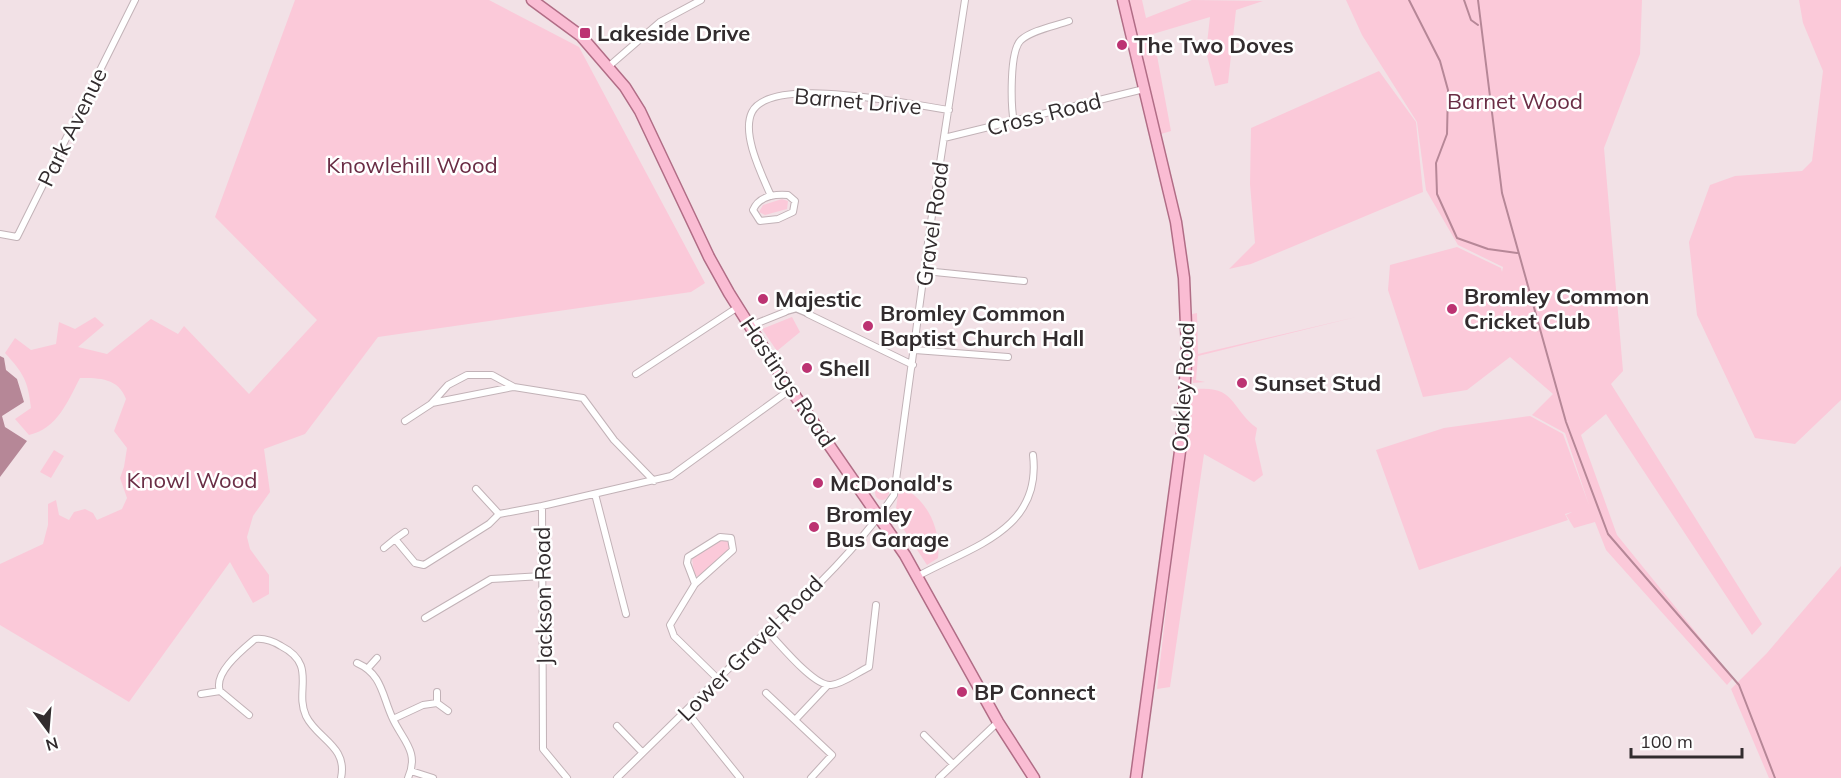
<svg xmlns="http://www.w3.org/2000/svg" width="1841" height="778" font-family="Mulish,sans-serif">
<rect width="100%" height="100%" fill="#f2e1e6"/>
<path fill="#fbc9d9" d="M295,0H489L579,47L705,283L691,292L378,337L305,434L264,449L270,492L253,516L247,537L250,549L269,575V594L253,603L230,562L129,702L0,625V564L43,544L48,525V504L56,500L59,515L69,520L74,512L85,509L93,513L97,520L122,509L127,498L120,478L124,467L127,448L114,431L126,399C118,378 100,378 80,378C68,401 57,429 29,435L15,419L31,408C28,380 23,373 5,353L15,338L31,350L56,344L59,322L75,329L95,317L104,325L78,347L107,354L151,319L178,334L184,326L249,394L317,320L215,217Z
M1129,0H1142L1146,18L1192,0L1263,1L1236,10L1228,83L1215,86L1206,52L1210,17L1153,34L1171,131L1161,134Z
M1346,0H1642L1640,54L1604,148L1623,371L1611,384L1762,624L1752,635L1606,414L1581,435L1617,535L1733,678L1727,685L1606,550L1595,522L1574,528L1566,515L1572,512L1565,514L1568,520L1419,570L1376,450L1444,428L1530,416L1563,434L1589,505L1565,433L1532,415L1553,394L1510,357L1467,390L1423,397L1388,290L1390,265L1457,247L1501,268L1502,272L1503,267L1458,245L1426,190L1417,122L1362,35Z
M1799,0H1841V400L1795,444L1755,438L1697,315L1689,242L1710,185L1735,176L1802,171L1812,161L1823,71L1803,23Z
M1379,71L1416,122L1423,192L1251,264L1229,269L1255,243L1250,184L1251,128Z
M782,199L788,201L787,209L765,215L759,212L763,205Z
M1197,313L1198,354L1356,317L1198,356L1196,380L1205,382L1193,383L1192,314Z
M792,317L800,332L777,351L762,329Z
M1197,389C1236,386 1231,409 1257,428L1255,439L1263,475L1254,482L1204,454L1170,687L1157,689L1191,392Z
M54,450L64,456L51,478L40,472Z
M875 493a7 7 0 1 1 14 0a7 7 0 1 1-14 0Z
M908,491C930,504 941,533 938,558L927,565L895,516L898,494Z
M724,539L730,541V548L699,577L694,575L692,558Z
M1841,566V778H1769L1731,689L1767,653Z"/>
<path fill="#b68797" d="M0,356L4,358L6,370L17,379L24,402L2,416L5,427L27,441L0,477Z"/>
<g fill="none" stroke-linecap="round" stroke-linejoin="round">
<path stroke="#b68797" stroke-width="2" d="M1409,0L1440,61L1448,90L1447,134L1436,163L1437,194L1457,238L1488,249L1517,253
M1464,0L1471,20L1478,25
M1478,0L1502,193L1566,422L1608,534L1739,685L1775,778"/>
<defs>
<path id="pedestrian" d="M785,312L796,309L808,314"/>
<path id="minor" d="M608,67L660,22L701,0
M1014,123C1011,107 1009,51 1021,40C1032,30 1055,26 1069,21
M944,138L1144,89
M788,195L795,201L793,212L778,219L760,221L753,210C759,196 775,194 788,195Z
M771,196C762,175 741,134 752,112C771,74 913,105 949,110
M0,234L17,237L135,0
M925,271L1024,281
M808,314L913,365
M750,326L785,312
M915,350L1008,357
M636,374L738,307
M432,403L513,387
M405,421L431,404L448,385L467,375H492L514,387L583,398L614,440L654,481
M476,489L499,514L542,506
M595,494L626,614
M405,532L395,539L415,563L424,565L489,524L499,514
M384,548L395,539
M918,576C973,546 1042,530 1033,455
M695,584L687,563L688,557L720,537L731,538L733,550L695,584L670,625L674,636L719,680
M425,618L491,579L542,576
M767,631C779,643 814,687 831,685C843,684 858,672 869,667L876,605
M357,663C382,674 382,695 392,717C402,740 420,751 408,778
M368,668L377,658
M220,691L249,715
M437,692V703L448,711
M766,693L832,755L811,778
M201,694L220,691C213,673 242,650 255,639C264,638 273,641 281,646C318,665 294,690 306,716C317,739 348,746 341,778
M687,712L740,778
M393,719L423,705L437,703
M795,720L827,686
M617,726L642,752
M924,735L953,764
M411,771L433,778
M567,778L543,749L542,506L671,476L791,389
M617,778L767,631C811,595 863,541 894,495L929,235L965,0
M939,778L998,722"/>
<path id="primary" d="M532,0L581,36L625,87L640,111L709,257L729,293L780,374L905,555L998,722L1034,778
M1123,0L1176,222L1184,278L1187,349L1181,444L1136,778"/>
</defs>
<use href="#pedestrian" stroke="#c2b2b7" stroke-width="7"/>
<use href="#minor" stroke="#c2b2b7" stroke-width="8"/>
<use href="#primary" stroke="#b16d86" stroke-width="13"/>
<use href="#pedestrian" stroke="#fff" stroke-width="4.5"/>
<use href="#minor" stroke="#fff" stroke-width="6"/>
<use href="#primary" stroke="#fabcd3" stroke-width="10"/>
</g>
<g fill="#bc3372" stroke="#fff" stroke-width="2">
<rect x="579" y="27" width="12" height="12" rx="3"/>
<circle cx="1122" cy="45" r="6"/>
<circle cx="763" cy="299" r="6"/>
<circle cx="1452" cy="309" r="6"/>
<circle cx="868" cy="326" r="6"/>
<circle cx="807" cy="368" r="6"/>
<circle cx="1242" cy="383" r="6"/>
<circle cx="818" cy="483" r="6"/>
<circle cx="814" cy="527" r="6"/>
<circle cx="962" cy="692" r="6"/>
</g>
<g text-anchor="middle" stroke-width="5" stroke-linejoin="round" paint-order="stroke">
<g font-size="22" font-weight="bold" fill="#322c2e" stroke="#fff" text-anchor="start">
<text x="597" y="41">Lakeside Drive</text>
<text x="1134" y="53">The Two Doves</text>
<text x="1464" y="304">Bromley Common<tspan x="1464" dy="25">Cricket Club</tspan></text>
<text x="775" y="307">Majestic</text>
<text x="880" y="321">Bromley Common<tspan x="880" dy="25">Baptist Church Hall</tspan></text>
<text x="819" y="376">Shell</text>
<text x="1254" y="391">Sunset Stud</text>
<text x="830" y="491">McDonald's</text>
<text x="826" y="522">Bromley<tspan x="826" dy="25">Bus Garage</tspan></text>
<text x="974" y="700">BP Connect</text>
</g>
<g font-size="22" fill="#322c2e" stroke="#fff">
<text transform="translate(858 101) rotate(5)" y="8">Barnet Drive</text>
<text transform="translate(1044 114) rotate(-14)" y="8">Cross Road</text>
<text transform="translate(72 127) rotate(-64)" y="8">Park Avenue</text>
<text transform="translate(932 224) rotate(-82)" y="8">Gravel Road</text>
<text transform="translate(788 382) rotate(56)" y="8">Hastings Road</text>
<text transform="translate(1183 387) rotate(-87)" y="8">Oakley Road</text>
<text transform="translate(543 596) rotate(-91)" y="8">Jackson Road</text>
<text transform="translate(750 648) rotate(-45)" y="8">Lower Gravel Road</text>
</g>
<g font-size="22" fill="#6a2d45" stroke="#fff">
<text x="1515" y="109">Barnet Wood</text>
<text x="412" y="173">Knowlehill Wood</text>
<text x="192" y="488">Knowl Wood</text>
</g>
</g>
<g transform="translate(48 730) rotate(164)" stroke="#ffffff" stroke-width="4.5" paint-order="stroke">
<path d="M0-4.5L10 22L0 15L-10 22Z" fill="#322c2e"/>
<text y="-9" font-size="16" font-weight="bold" text-anchor="middle" fill="#322c2e">N</text>
</g>
<path d="M1631 748v9h111v-9" fill="none" stroke="#322c2e" stroke-width="3"/>
<text x="1640" y="748" font-size="18" fill="#322c2e" stroke="#ffffff" stroke-width="4.5" paint-order="stroke">100 m</text>
</svg>
